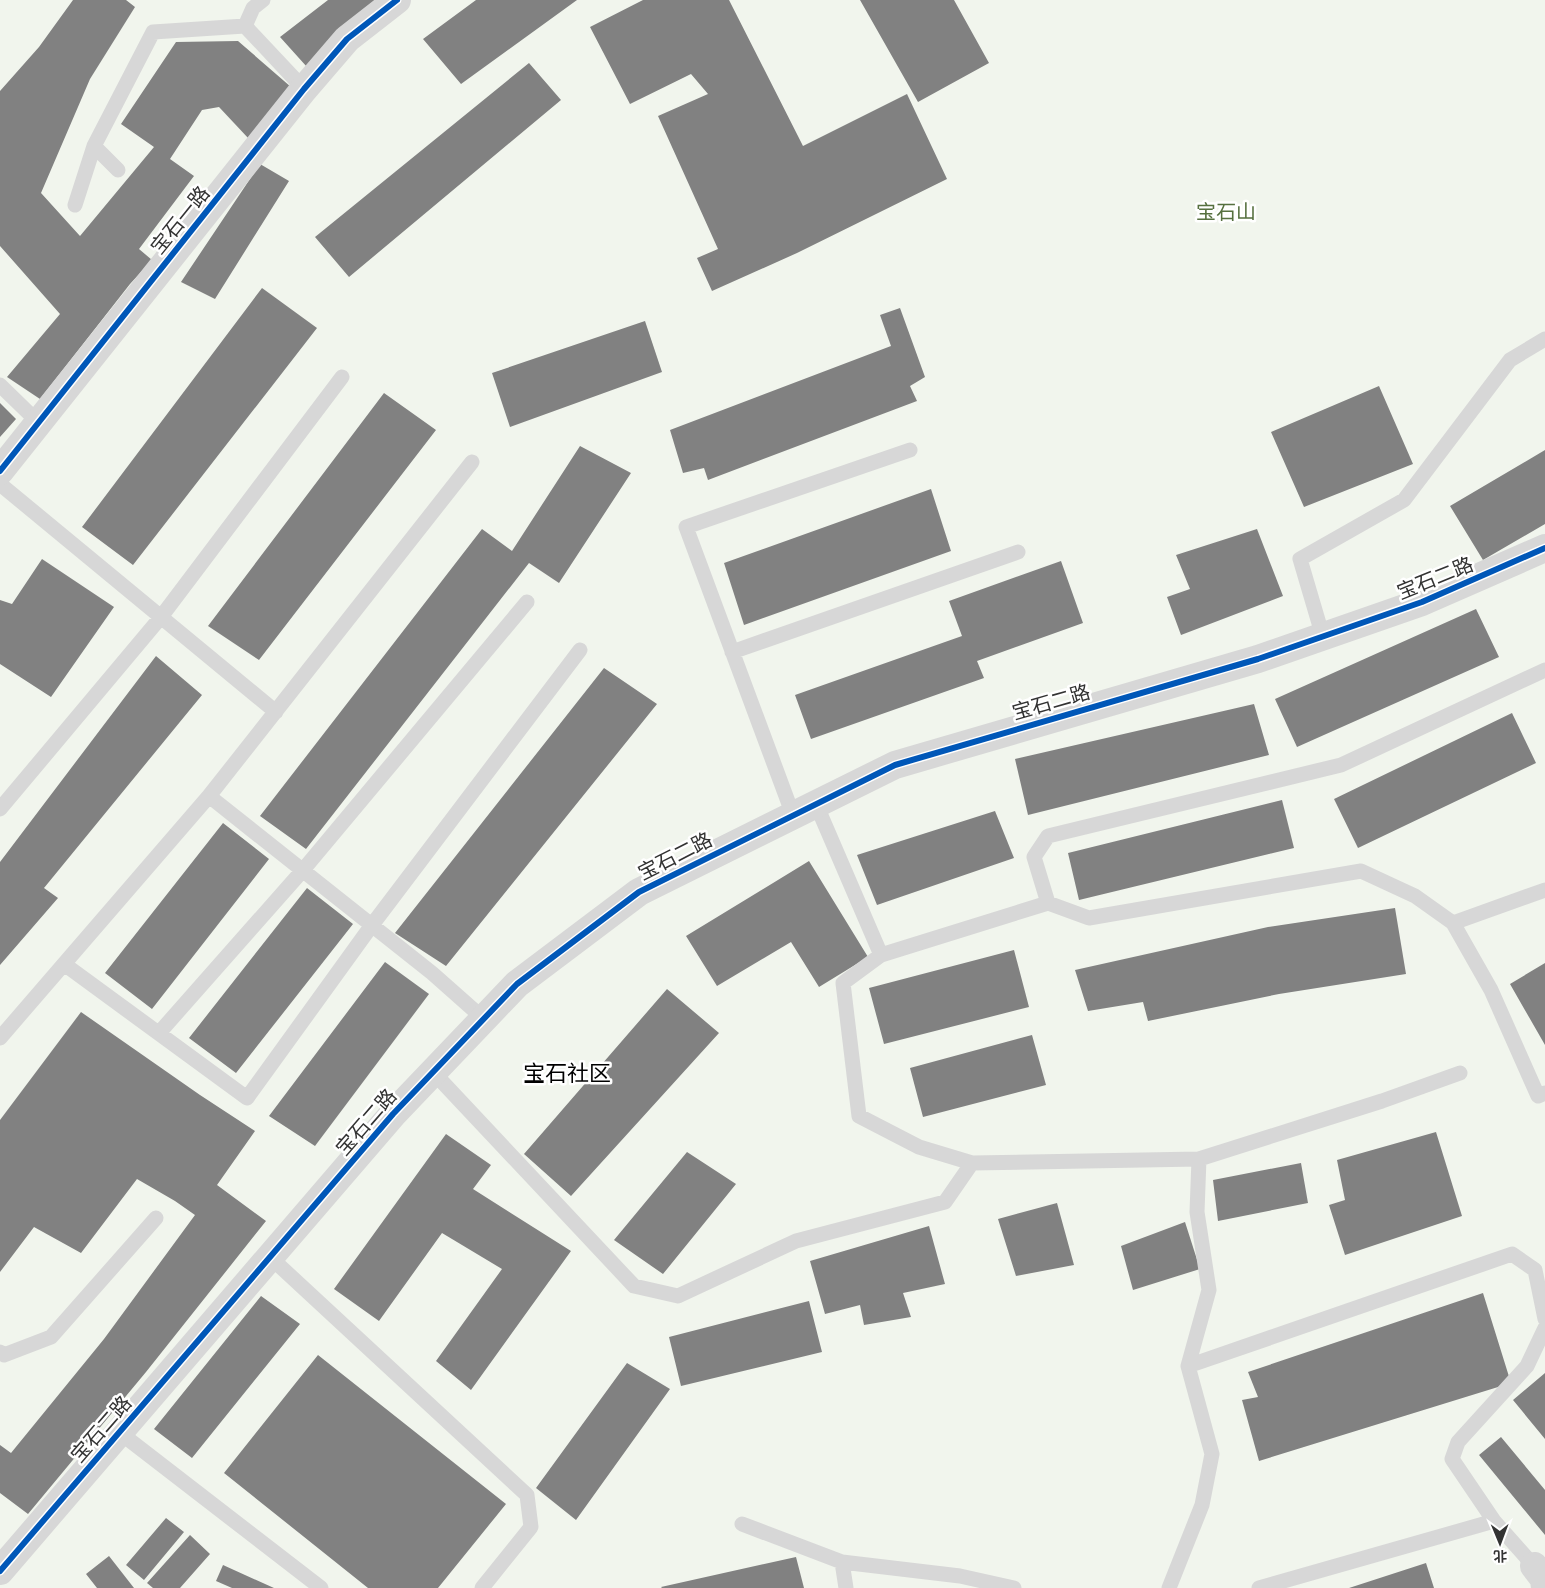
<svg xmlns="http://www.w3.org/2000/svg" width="1545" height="1588" font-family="'Alegreya Sans','Noto Sans SC',sans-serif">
<rect width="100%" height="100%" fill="#fff"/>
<path fill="#f1f5ed" d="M0,0H1545V1588H0Z"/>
<path fill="#818181" d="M73,0H126L135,7L90,79L41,193L80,236L154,147L121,124L176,42L238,41L291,87L249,139L219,107L202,110L170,159L194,176L139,249L152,260L130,284L40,399L7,377L60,314L0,246V91L39,47Z
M328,0H379L307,67L280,37Z
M476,0H577L461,84L423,39Z
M643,0H729L803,146L907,94L947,179L797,253L712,291L697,258L718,249L658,116L708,94L691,74L630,104L590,27Z
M860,0H954L989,63L918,102Z
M529,63L561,100L349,277L315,237Z
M260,164L289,181L215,299L181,282Z
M262,288L317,328L133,565L82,527Z
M900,308L925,377L910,386L917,401L708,480L704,468L683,473L670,430L891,346L880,315Z
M645,321L662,372L510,427L492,373Z
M1379,386L1413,464L1304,507L1271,432Z
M384,393L436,430L259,660L208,626Z
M0,403L16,419L0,437Z
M580,446L631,473L559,583L529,563L306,849L260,816L482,529L512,551Z
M1545,450V524L1483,560L1450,506Z
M931,489L951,551L744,625L724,563Z
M1257,529L1283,596L1181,635L1167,597L1190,589L1176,555Z
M42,559L114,607L51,697L0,664V600L12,604Z
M1061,561L1083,623L977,661L984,678L811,739L795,695L962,636L949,601Z
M1476,609L1499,657L1297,747L1275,699Z
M156,656L202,695L44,888L58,898L0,965V862Z
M604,668L657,704L446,966L395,933Z
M1254,704L1269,755L1028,815L1015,759Z
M1512,713L1536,763L1358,848L1334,799Z
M1282,800L1294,848L1079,900L1068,853Z
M995,811L1014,858L877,905L857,855Z
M223,823L269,859L152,1009L105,973Z
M809,861L868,957L819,987L791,942L717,986L686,936Z
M307,888L353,924L236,1073L189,1038Z
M1395,908L1406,974L1279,994L1148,1021L1143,1002L1088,1011L1075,970L1268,927Z
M1014,950L1029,1007L884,1044L869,988Z
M385,962L429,994L315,1146L269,1116Z
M1545,963V1045L1510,984Z
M667,989L719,1033L571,1196L524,1154Z
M81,1012L200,1095L255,1131L217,1185L266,1221L146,1372L28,1514L0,1493V1445L11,1453L104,1339L195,1215L175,1201L137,1179L81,1253L34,1227L0,1272V1120Z
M1032,1035L1046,1085L923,1117L910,1068Z
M1436,1132L1462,1216L1345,1255L1329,1205L1345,1200L1337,1160Z
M446,1134L491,1165L473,1189L571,1251L471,1390L436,1361L502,1269L442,1233L379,1321L334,1289Z
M687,1152L736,1184L663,1274L614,1240Z
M1301,1163L1308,1203L1218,1221L1213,1180Z
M1057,1203L1074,1265L1016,1276L998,1219Z
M1185,1222L1200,1269L1133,1290L1121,1246Z
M929,1226L945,1284L903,1293L911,1317L864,1325L860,1305L825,1314L810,1261Z
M1483,1293L1511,1383L1259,1461L1242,1400L1258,1397L1248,1372Z
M261,1296L300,1324L192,1458L154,1429Z
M809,1301L822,1352L681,1386L669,1337Z
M318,1355L506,1504L438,1588H368L224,1473Z
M627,1363L670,1389L576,1520L536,1488Z
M1545,1373V1439L1513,1400Z
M1501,1437L1545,1490V1535L1479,1455Z
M166,1518L184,1532L144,1580L126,1565Z
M190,1535L210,1554L180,1588H153L147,1583Z
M109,1556L134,1588H97L86,1574Z
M796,1557L804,1588H662L661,1587Z
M1426,1563L1434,1588H1349Z
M223,1565L274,1588H232L216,1581Z"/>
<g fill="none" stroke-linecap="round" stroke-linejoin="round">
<path stroke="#d7d7d7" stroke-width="15" d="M245,26L253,8L263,0
M94,146L118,170
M75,205L94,146L153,32L245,26L304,89
M0,385L39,423
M472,462L209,796L432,973L484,1019
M0,484L276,712
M1323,637L1300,559L1404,500L1510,360L1545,339
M732,652L1018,552
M816,804L881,955L843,983L859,1116L919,1147L972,1163L1199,1159L1382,1101L1460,1073
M0,809L161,617L342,377
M793,815L686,527L910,450
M1048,903L1034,857L1048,836L1341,765L1545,670
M1453,923L1545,890
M881,955L1048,903L1089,918L1361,871L1415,896L1453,923L1491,990L1538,1096L1545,1093
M64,964L247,1098L372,925L580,650
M159,1033L303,870L527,602
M0,1038L209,796
M433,1072L634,1286L678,1296L796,1241L945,1202L972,1163
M270,1257L527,1495L531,1527L482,1588
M0,1352L4,1355L51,1337L156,1218
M1188,1366L1512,1254L1535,1270L1545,1319
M119,1432L321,1588
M742,1524L842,1562L846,1588
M842,1562L960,1576L1014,1588
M1534,1566L1494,1521L1452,1459L1458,1442L1527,1366L1545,1328
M1169,1588L1202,1505L1212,1454L1188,1366L1209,1290L1197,1212L1199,1159
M1259,1588L1494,1521"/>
<path stroke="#d7d7d7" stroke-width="28" d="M0,471L304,89L347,39L397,0
M1534,1566L1544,1579L1545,1588
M0,1571L393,1114L517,984L639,892L895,765L1258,659L1422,602L1545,548"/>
<defs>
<path id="cycleway" d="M0,471L304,89L347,39L397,0
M0,1571L393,1114L517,984L639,892L895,765L1258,659L1422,602L1545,548"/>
</defs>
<use href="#cycleway" stroke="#fff" stroke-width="9"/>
<use href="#cycleway" stroke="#0057b8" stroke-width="6"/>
</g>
<g text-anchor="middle" stroke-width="5" stroke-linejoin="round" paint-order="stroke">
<g font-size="20" fill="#56703f" stroke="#fff">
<text x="1226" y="219">宝石山</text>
</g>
<g font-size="20" fill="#333" stroke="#fff">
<text transform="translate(180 220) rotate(-51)" y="7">宝石一路</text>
<text transform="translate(1435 578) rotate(-22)" y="7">宝石二路</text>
<text transform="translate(1051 702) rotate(-16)" y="7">宝石二路</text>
<text transform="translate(675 856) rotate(-27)" y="7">宝石二路</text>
<text transform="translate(366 1122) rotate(-49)" y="7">宝石二路</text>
<text transform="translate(101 1429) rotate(-49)" y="7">宝石二路</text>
</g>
<g font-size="22" fill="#000" stroke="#fff">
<text x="567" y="1081">宝石社区</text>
</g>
</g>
<g transform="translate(1500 1543) rotate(179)" stroke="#ffffff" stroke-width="4" paint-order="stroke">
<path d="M0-4L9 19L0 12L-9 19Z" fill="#333333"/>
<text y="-8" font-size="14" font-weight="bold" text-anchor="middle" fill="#333333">北</text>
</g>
</svg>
